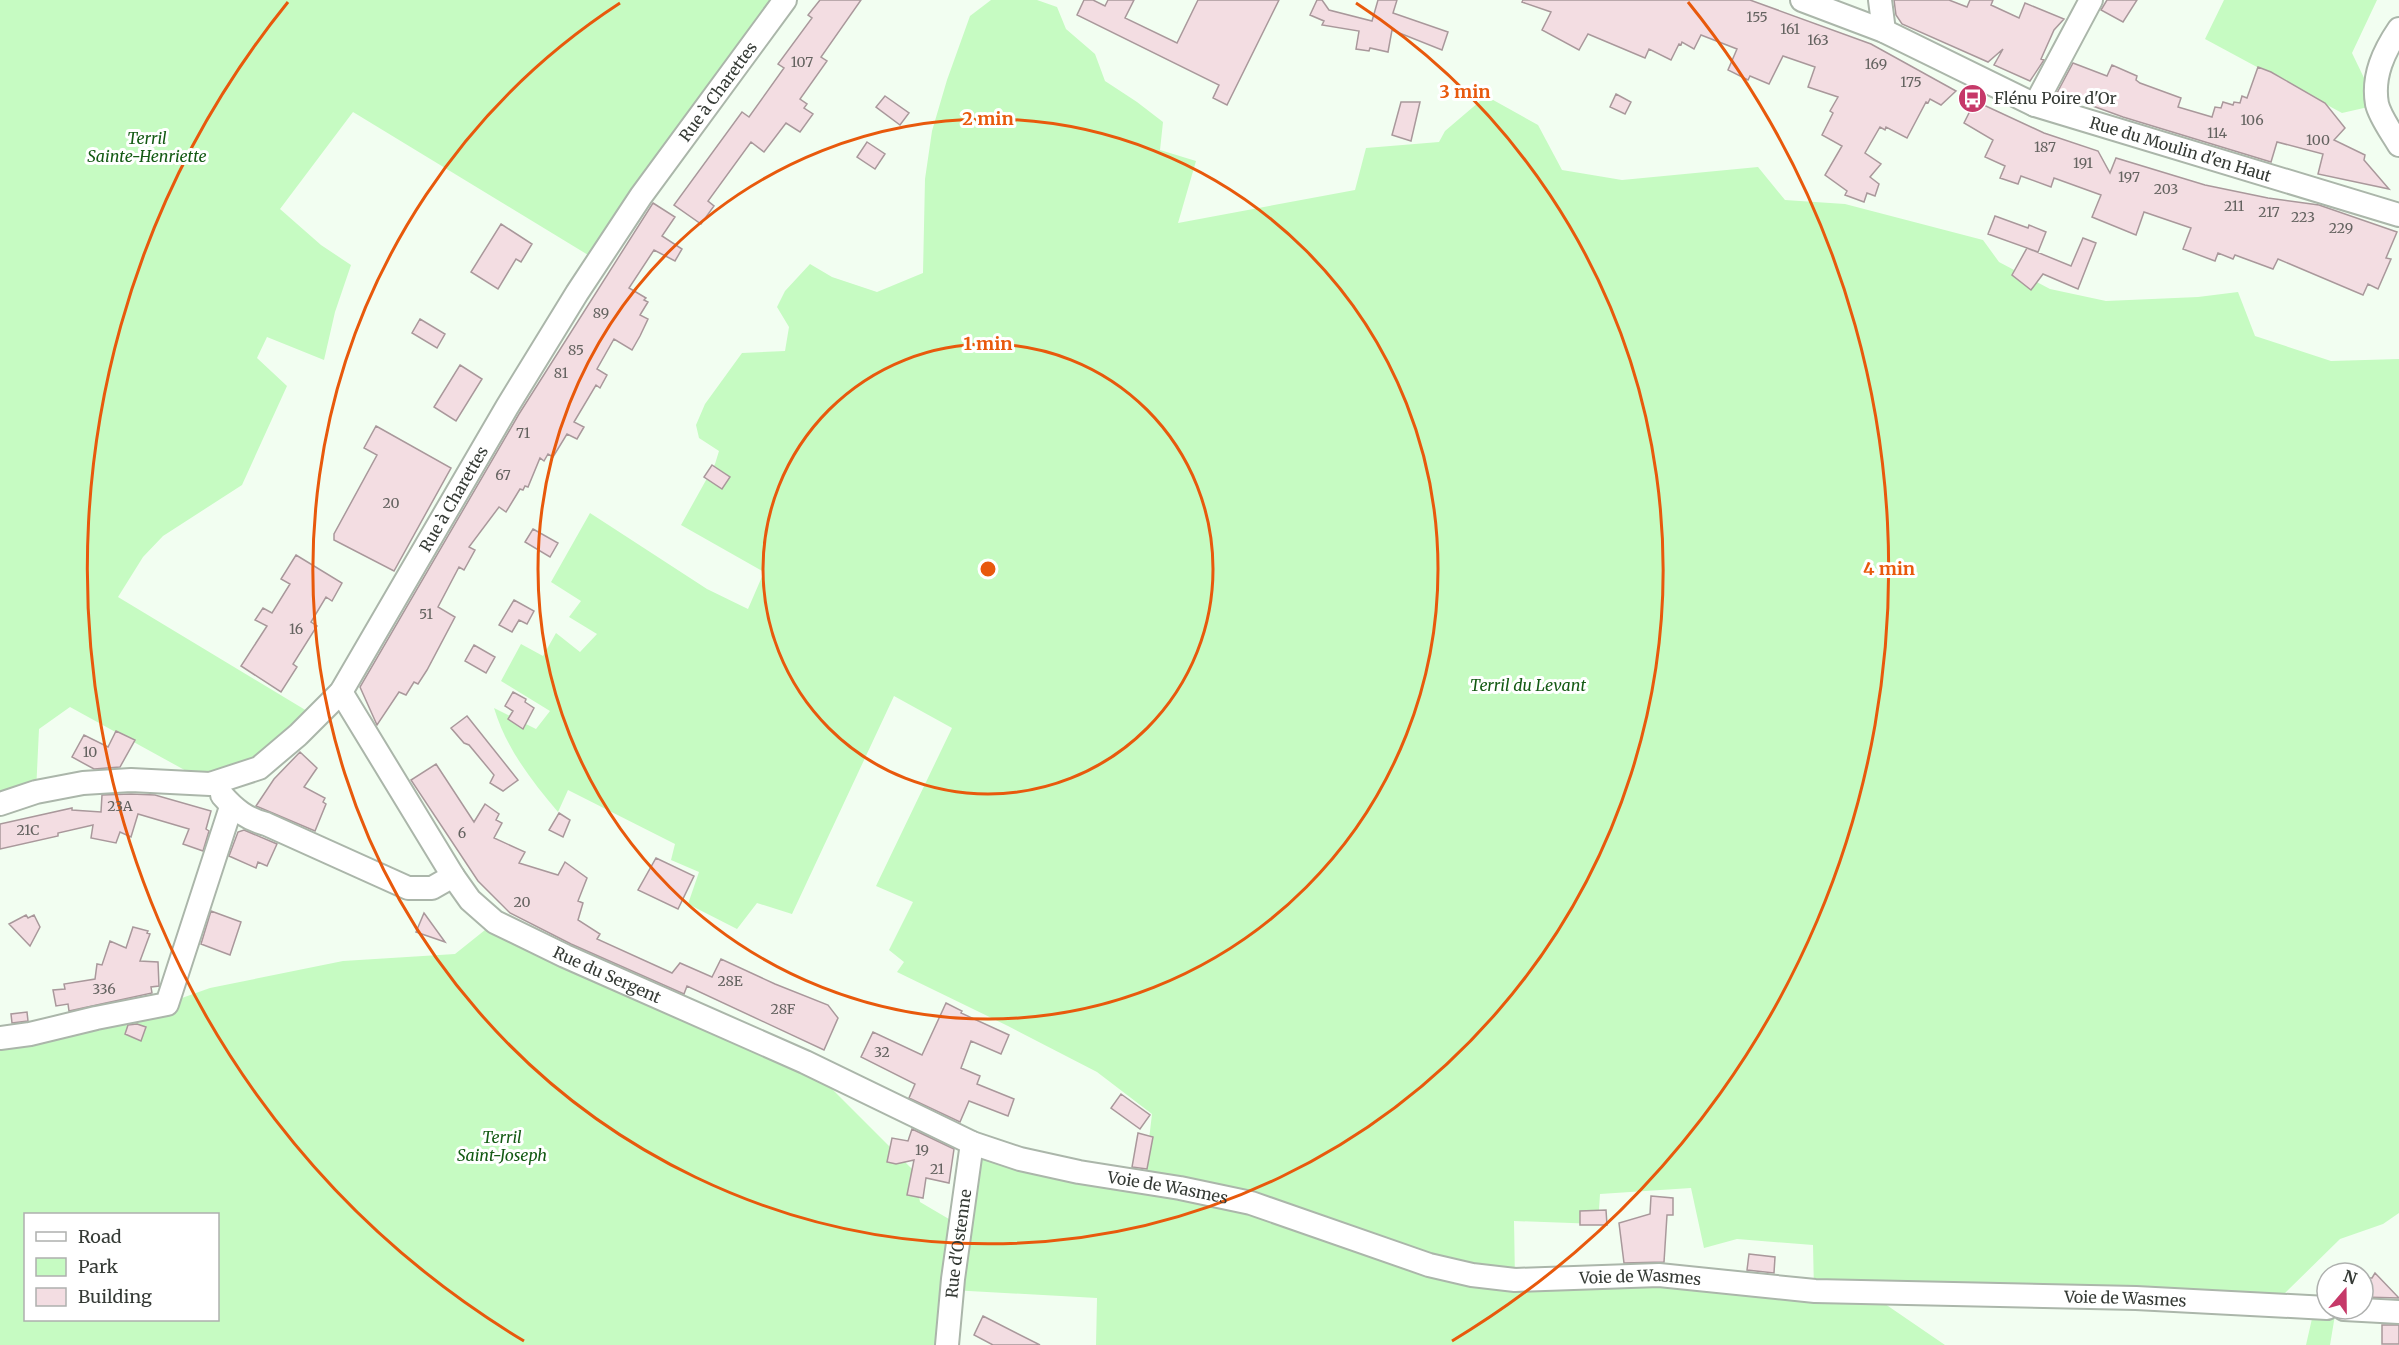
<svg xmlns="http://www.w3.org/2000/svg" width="2399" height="1345" font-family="Merriweather,serif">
<rect width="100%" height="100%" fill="#f2fef1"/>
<path fill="#c6fbc2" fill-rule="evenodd" d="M0,0H787L598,261L353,112L280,209L321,245L351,265L335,312L324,360L267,337L257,358L287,386L242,485L163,536L143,557L118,597L317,717L298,735L210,784L70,707L39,729L36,792L0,804Z
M991,0H1037L1057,7L1066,29L1095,54L1105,81L1137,102L1163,122L1160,150L1196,161L1178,223L1355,190L1366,148L1439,142L1445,131L1486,96L1538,125L1562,170L1622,180L1758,167L1785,200L1845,204L1983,240L1999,262L2050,289L2106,301L2198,297L2238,292L2255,336L2331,361L2399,359V1213L2383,1224L2340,1239L2282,1296L1869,1293L1945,1345H1096L1097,1298L951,1290L947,1345H0V1042L53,1028L75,1036L210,988L343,961L455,954L495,922L805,1062L914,1171L920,1202L954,1222L972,1143L1144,1182L1152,1114L1097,1072L1008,1026L897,972L904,962L889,950L913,902L876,886L952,728L894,696L792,914L757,903L737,929L688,904L699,872L671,860L675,844L568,790L558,812C531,780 506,748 494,708L536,729L550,711L501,681L521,644L543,656L556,633L580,652L597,634L569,617L581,601L551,582L590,513L707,589L748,609L764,572L681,525L715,464L719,451L699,438L696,425L705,404L742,353L785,351L789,327L777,307L785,291L810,264L832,277L877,292L923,273L925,179L932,131L947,80L970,16ZM1691,1188L1704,1248L1737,1239L1813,1245L1814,1291L1515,1280L1514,1221L1598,1224L1600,1194ZM26,1214H218V1320H26Z
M2224,0H2377L2352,53L2377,105L2342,113L2205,39Z
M2316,1301L2336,1309L2330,1345H2306Z"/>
<path fill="#f3dde2" stroke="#a9989b" stroke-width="1.5" d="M820,0H861L821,57L827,61L800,99L807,104L804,108L813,114L800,132L786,123L764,152L751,142L708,201L714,206L701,224L674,205L742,112L749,117L784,68L778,64L812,18L808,15Z
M1084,0H1093L1105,6L1108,0H1134L1125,18L1177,43L1198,0H1279L1227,105L1213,98L1219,85L1077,15Z
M1317,0H1322L1329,10L1372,21L1378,0H1397L1393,13L1448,32L1442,50L1392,30L1388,52L1370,48L1369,51L1356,49L1359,31L1322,25L1324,21L1310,15Z
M1523,0H1750L1871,44L1956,91L1941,105L1930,99L1928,103L1926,102L1907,138L1886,127L1885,130L1880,127L1865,153L1881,164L1870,177L1879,184L1875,196L1867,193L1864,202L1845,195L1847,191L1825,175L1842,146L1822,135L1833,113L1830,111L1838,97L1808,87L1815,67L1783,56L1769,84L1750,76L1748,80L1728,70L1737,49L1701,35L1694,49L1682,42L1681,45L1679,44L1671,60L1649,49L1645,58L1588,34L1579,50L1542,30L1551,12L1522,2Z
M1894,0H1949L1967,7L1970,0H1993L1991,5L2019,18L2025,3L2064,19L2054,30L2041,59L2044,60L2030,81L1994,65L2003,49L1988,62L1902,24L1896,15Z
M2107,0H2137L2123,22L2101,10Z
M2073,63L2107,76L2112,65L2137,76L2136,80L2140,83L2181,98L2178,107L2212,117L2215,107L2221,108L2223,102L2233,105L2234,102L2240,103L2242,96L2247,98L2258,67L2271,72L2325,103L2345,128L2334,140L2365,155L2364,160L2389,189L2318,174L2323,154L2277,142L2271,162L2123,117L2057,93Z
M1616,94L1631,102L1625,114L1610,107Z
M885,96L909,113L900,125L876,107Z
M1975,101L2044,133L2098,151L2110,173L2116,158L2205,185L2268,198L2319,205L2397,232L2386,258L2391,259L2378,289L2368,284L2363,295L2278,259L2273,269L2235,255L2233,259L2218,253L2215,261L2183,249L2191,228L2144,212L2136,235L2092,217L2101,195L2054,178L2051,187L2021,176L2018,184L2000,178L2005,166L1985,157L1993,140L1964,123Z
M1401,102H1420L1411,141L1392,135Z
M867,142L885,154L875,169L857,157Z
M653,203L675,217L662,236L682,249L675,261L654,250L629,288L646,298L644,300L648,302L640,315L648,319L640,336L632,350L614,339L597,369L607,375L600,388L596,385L574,422L584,427L577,439L567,434L553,457L548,454L544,461L540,458L528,487L525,486L523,490L520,489L506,512L499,507L469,547L475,550L464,570L459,567L438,607L455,617L427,670L418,684L414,682L406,695L399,692L377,725L360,687L519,414Z
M1995,216L2028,228L2029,225L2046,232L2038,252L1988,234Z
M501,224L532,244L521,262L516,259L498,289L471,272Z
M2083,238L2096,243L2078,289L2043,274L2031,290L2012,275L2027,248L2071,266Z
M420,319L445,334L437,348L412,333Z
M460,365L482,379L456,421L434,407Z
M376,426L451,468L394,571L334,540V534L377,455L364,448Z
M712,465L730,477L722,489L704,477Z
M533,529L558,543L550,557L525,542Z
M296,555L342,583L332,601L326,597L311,622L317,626L293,664L297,667L281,692L241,666L267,626L255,620L263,608L272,613L290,584L281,579Z
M514,600L534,611L527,624L519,620L512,632L499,625Z
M474,645L495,657L486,673L465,661Z
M513,692L526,699L525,702L534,708L523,729L508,719L513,711L505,706Z
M467,716L518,780L503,791L490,783L494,775L469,745L464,743L451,728Z
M116,731L135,740L120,767L94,769L72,757L84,735L108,747Z
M300,752L317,768L304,787L325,798L323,802L326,804L315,831L256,806L274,779Z
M436,764L474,822L485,804L499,814L496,820L502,823L494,838L525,852L519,863L558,875L565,862L587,878L578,901L583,903L578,920L600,934L597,939L672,973L680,963L712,977L721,959L775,984L828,1005L838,1018L824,1050L687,986L684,994L571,944L510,913L478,881L411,780Z
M131,794L155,795L211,811L206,829L209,831L203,851L183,844L189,829L138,814L131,837L120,832L116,843L91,838L93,825L58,833V836L0,849V824L72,808V810L101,812L102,795Z
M559,813L570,820L563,837L549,830Z
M244,830L277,844L267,866L258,862L256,868L229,856L238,832Z
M656,858L694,876L678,909L638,890Z
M211,911L241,922L230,955L201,944Z
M424,913L445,942L416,932Z
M26,915L28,918L34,915L40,927L30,946L9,924Z
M133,927L148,931L147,933L150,934L140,961L158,962L159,986L151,987L152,993L69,1011L68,1004L56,1006L53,990L65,989L64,984L95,979L97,964L102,965L110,941L126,948Z
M946,1003L962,1011L961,1013L1009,1035L1001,1054L971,1041L961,1068L980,1076L977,1084L1014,1099L1008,1116L969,1101L960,1122L909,1098L915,1084L861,1057L873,1032L922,1055Z
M27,1012L28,1021L12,1023L11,1014Z
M137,1024L146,1027L141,1041L125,1034L128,1025Z
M1121,1094L1150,1115L1140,1129L1111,1108Z
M912,1129L954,1149L949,1183L926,1178L923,1198L907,1195L914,1160L896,1164L887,1162L892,1138L908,1141Z
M1138,1133L1153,1137L1147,1169L1132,1167Z
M1651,1196L1673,1198V1215H1667L1664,1262L1624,1263L1619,1223L1650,1214Z
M1606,1210L1607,1225H1580V1211Z
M1749,1254L1775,1257L1774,1273L1747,1270Z
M2375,1273L2399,1298L2363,1297V1278H2372Z
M983,1316L1040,1345H993L974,1335Z
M2382,1325H2399V1344H2382Z"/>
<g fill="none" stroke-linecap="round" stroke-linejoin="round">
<defs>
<g id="minor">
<path id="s1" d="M1802,0L1884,31L2035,105L2399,215"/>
<path d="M1880,0L1884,31"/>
<path d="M2399,29C2384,51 2372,76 2377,104C2380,117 2392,133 2399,145"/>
<path d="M2035,105L2091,0"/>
<path id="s2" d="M341,692L453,876L470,900L495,922L565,956L805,1062L972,1143L1020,1159L1079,1172L1180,1188L1251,1203L1429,1265L1472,1275L1515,1280L1659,1275L1815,1291L2136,1298L2327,1308"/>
<path d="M222,795C235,810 247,819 266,824L408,888H432L453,876"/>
<path id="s3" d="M0,804L36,792L83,783L131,780L210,784L259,768L298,735L341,692L507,407L577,293L641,196L785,0"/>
<path d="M0,1038L30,1034L96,1018L167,1004L231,807"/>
<path d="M2344,1309L2399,1312"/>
<path id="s4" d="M947,1345L953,1279L972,1143"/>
</g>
</defs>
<use href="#minor" stroke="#abb6aa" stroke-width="26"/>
<use href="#minor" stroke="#fff" stroke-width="22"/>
</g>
<g fill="none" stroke="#e8590c" stroke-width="3">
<circle cx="988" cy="569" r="225"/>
<circle cx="988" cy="569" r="450"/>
<path d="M1356 3A675 675 0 1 1 620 3"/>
<path d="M524 1341A901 901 0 0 1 288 2M1688 2A901 901 0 0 1 1452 1341"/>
</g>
<defs>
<symbol id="bus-disc" viewBox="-11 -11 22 22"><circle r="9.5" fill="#c63969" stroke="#fff"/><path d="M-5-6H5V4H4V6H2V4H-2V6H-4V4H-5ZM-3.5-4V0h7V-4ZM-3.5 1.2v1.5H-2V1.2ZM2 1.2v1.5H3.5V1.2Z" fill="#fff"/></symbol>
</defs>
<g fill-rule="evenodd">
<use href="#bus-disc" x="1956" y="82" width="33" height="33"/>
</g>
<g text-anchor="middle" stroke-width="6" stroke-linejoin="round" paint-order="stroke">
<g font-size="14" fill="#646360">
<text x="1757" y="22">155</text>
<text x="1790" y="34">161</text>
<text x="1818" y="45">163</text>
<text x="802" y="67">107</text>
<text x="1876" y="69">169</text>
<text x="1911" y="87">175</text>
<text x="2252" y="125">106</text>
<text x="2217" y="138">114</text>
<text x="2318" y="145">100</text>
<text x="2045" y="152">187</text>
<text x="2083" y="168">191</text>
<text x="2129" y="182">197</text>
<text x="2166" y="194">203</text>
<text x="2234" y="211">211</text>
<text x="2269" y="217">217</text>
<text x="2303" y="222">223</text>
<text x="2341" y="233">229</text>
<text x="601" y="318">89</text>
<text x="576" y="355">85</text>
<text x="561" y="378">81</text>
<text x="523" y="438">71</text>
<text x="503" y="480">67</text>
<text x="391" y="508">20</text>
<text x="426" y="619">51</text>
<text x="296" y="634">16</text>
<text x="90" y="757">10</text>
<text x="120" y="811">23A</text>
<text x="28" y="835">21C</text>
<text x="462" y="838">6</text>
<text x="522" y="907">20</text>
<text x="730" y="986">28E</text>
<text x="104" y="994">336</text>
<text x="783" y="1014">28F</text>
<text x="882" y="1057">32</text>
<text x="922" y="1155">19</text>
<text x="937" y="1174">21</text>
</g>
<g font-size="16" fill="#353a35" stroke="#fff">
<text dy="6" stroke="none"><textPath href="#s3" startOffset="1086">Rue à Charettes</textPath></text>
<text dy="6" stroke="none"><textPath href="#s1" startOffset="408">Rue du Moulin d'en Haut</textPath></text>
<text dy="6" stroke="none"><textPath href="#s3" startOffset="600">Rue à Charettes</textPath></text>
<text dy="6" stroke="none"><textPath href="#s2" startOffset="402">Rue du Sergent</textPath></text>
<text dy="6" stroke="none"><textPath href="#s2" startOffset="1005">Voie de Wasmes</textPath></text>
<text dy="6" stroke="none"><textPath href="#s4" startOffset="102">Rue d'Ostenne</textPath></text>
<text dy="6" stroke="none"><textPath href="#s2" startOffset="1491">Voie de Wasmes</textPath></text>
<text dy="6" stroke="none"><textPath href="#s2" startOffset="1977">Voie de Wasmes</textPath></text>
</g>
<g font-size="16" fill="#353a35" stroke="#fff" text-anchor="start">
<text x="1994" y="104">Flénu Poire d'Or</text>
</g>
<g font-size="16" font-style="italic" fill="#135a13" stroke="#fff">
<text x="147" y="144">Terril<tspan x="147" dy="18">Sainte-Henriette</tspan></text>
<text x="1528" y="691">Terril du Levant</text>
<text x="502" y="1143">Terril<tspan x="502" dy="18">Saint-Joseph</tspan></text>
</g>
</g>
<circle cx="988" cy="569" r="9" fill="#e8590c" stroke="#fff" stroke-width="3"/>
<g font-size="18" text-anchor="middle" font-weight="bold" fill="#e8590c" stroke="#fff" stroke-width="6" stroke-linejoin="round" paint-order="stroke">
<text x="1465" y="98">3 min</text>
<text x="988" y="125">2 min</text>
<text x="988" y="350">1 min</text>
<text x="1889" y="575">4 min</text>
</g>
<rect x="24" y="1213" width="195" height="108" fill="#ffffff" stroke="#aeb0ae" stroke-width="1.5"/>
<rect x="36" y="1232" width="30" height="9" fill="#ffffff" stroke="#aeb0ae" stroke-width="1.5"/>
<text x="78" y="1243" font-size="18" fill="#353a35">Road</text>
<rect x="36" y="1258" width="30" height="18" fill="#c6fbc2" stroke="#aeb0ae" stroke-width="1.5"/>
<text x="78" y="1273" font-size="18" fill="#353a35">Park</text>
<rect x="36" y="1288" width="30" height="18" fill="#f3dde2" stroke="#aeb0ae" stroke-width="1.5"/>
<text x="78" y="1303" font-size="18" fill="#353a35">Building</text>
<g transform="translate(2345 1291) rotate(20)"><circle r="28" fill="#ffffff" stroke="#aeb0ae" stroke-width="1.5"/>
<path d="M0-4.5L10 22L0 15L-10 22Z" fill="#c63969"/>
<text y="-9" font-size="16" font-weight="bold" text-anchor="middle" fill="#353a35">N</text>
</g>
</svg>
